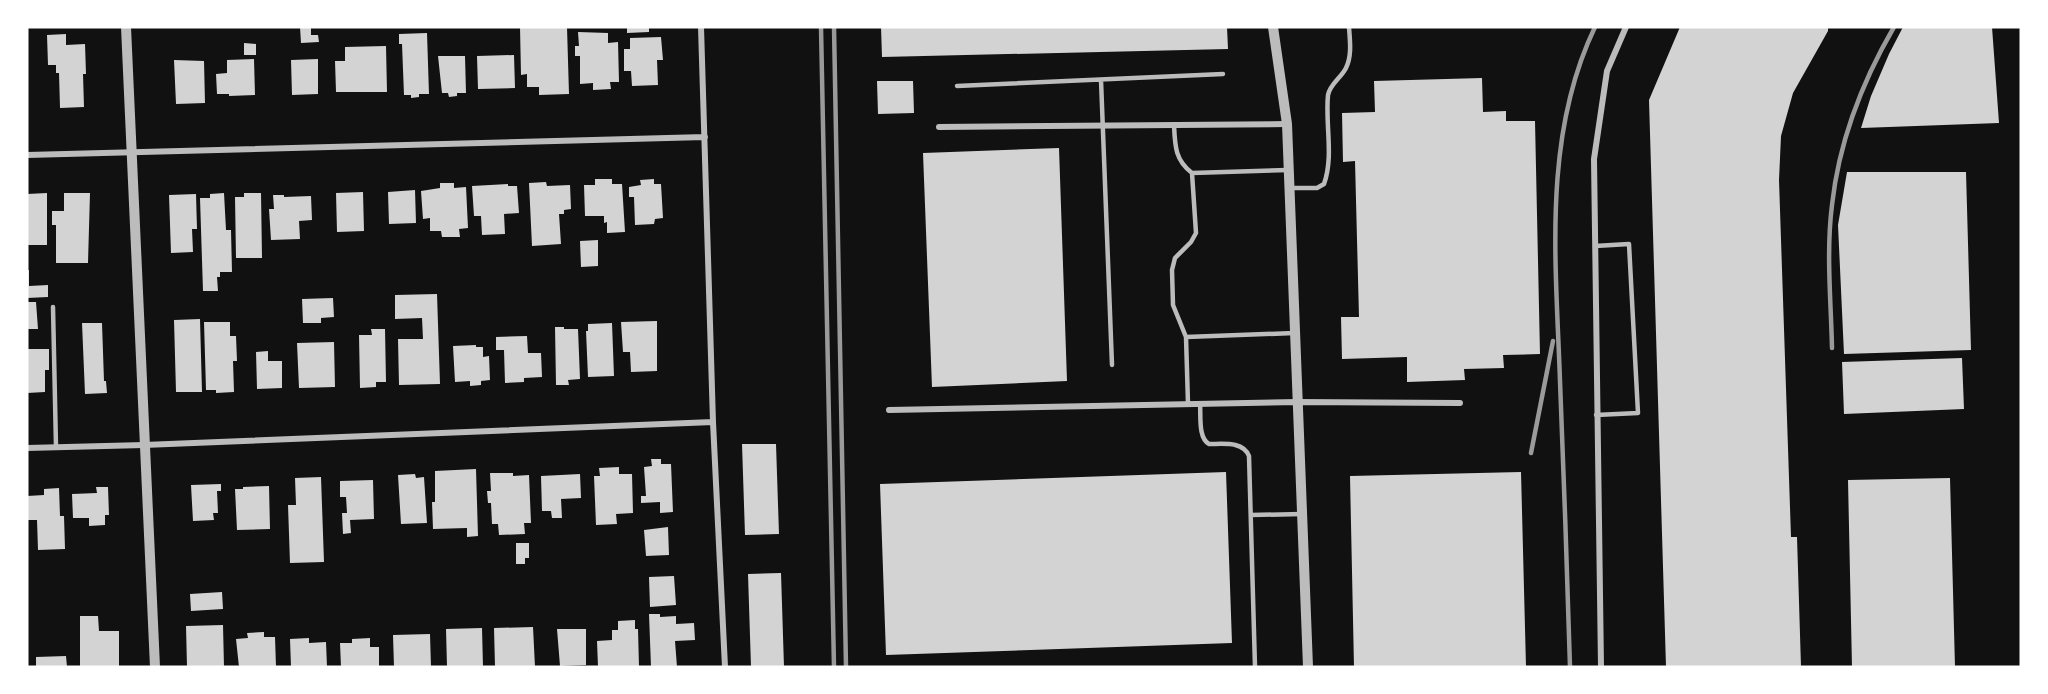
<svg xmlns="http://www.w3.org/2000/svg" width="2048" height="694" font-family="'Fira Sans',sans-serif">
<rect width="100%" height="100%" fill="#111"/>
<path fill="#d3d3d3" d="M300,27H311V35H318L319,42L301,43Z
M520,27H567L569,94L539,95V87H527V74L521,75Z
M627,27H649V32L627,33Z
M881,27H1227L1228,49L882,57Z
M1680,27H1828V31L1793,93L1781,136L1779,180L1791,537H1797L1801,667H1666L1649,100Z
M1903,27H1992L1999,123L1861,128L1871,96L1889,54Z
M578,32L608,33V43L618,42L619,82H610L611,89L593,90V83L580,84V56H575V46H579Z
M427,33L429,94H419V97L411,98V95H404L402,44H399V34Z
M66,34V45L85,44L86,74H83L84,107L60,108L59,73H56V65H48L47,35Z
M661,37L663,60H657L658,85L632,86L631,71H624V49H630V38Z
M244,43L256,44V55H244Z
M386,46L387,92H336L335,61H345V47Z
M514,55L515,88L478,89L477,56Z
M438,56H465L466,93H457V96L449,97L448,93H442Z
M254,59L255,95L229,96V94H217L216,74L227,73V60Z
M318,59V94L292,95L291,60Z
M174,60L204,61L205,103L176,104Z
M1482,78L1483,112L1506,111V121H1535L1540,354L1503,355L1504,368L1464,369L1465,380L1407,382V357L1342,359L1341,317H1359L1355,161L1343,162L1342,113L1375,112L1374,81Z
M877,81H913L914,113L878,114Z
M1059,148L1067,381L932,387L923,153Z
M1847,172H1966L1971,350L1844,354L1838,225Z
M595,179H612V184H622L625,232L607,233V222L604,223V216H585L584,185H595Z
M654,179V184H661L663,218L655,219L654,224L635,225L634,197H629V187L641,185L640,180Z
M546,182L547,186L570,185L571,209L564,210V214H559L561,244L532,246L529,183Z
M440,183H454V188L466,187L468,228L459,229L460,237H442L441,231H430V218L423,219L421,191L440,188Z
M508,184V186H517L519,213L504,214L505,234L482,235L481,216H474L472,186Z
M415,190L416,223L389,224L388,192Z
M363,192L364,231L337,232L336,193Z
M47,193V245H27V194Z
M64,193H90L88,263H56V225H52V211H64Z
M224,193L226,230H231L232,272H220V277H217L218,291H203L200,198H210V194Z
M244,193H261L262,258H236L235,197H244Z
M196,194L197,229H192L193,252L171,253L169,195Z
M273,195H284V197L311,196L312,220L299,221L300,239L271,240L269,209H274Z
M598,240V266L581,267L580,241Z
M27,270H29V286L48,285V297L27,298Z
M437,294L440,384L399,385L398,339H423L422,318L395,319V295Z
M333,298L334,317L321,318V323H303L302,299Z
M27,302H36L38,329H27Z
M200,319L202,392H176L174,320Z
M657,321V371L631,372L630,352H623L621,322Z
M204,322H230V336H236L237,361H233L234,392L216,393V390H206Z
M82,323H102L104,381H106L107,393L85,394Z
M612,323L614,376L588,377L586,331H588V324Z
M555,327H564V329H578L580,379L568,380L569,385H556Z
M371,329H385L386,382H376V387L360,388L359,335H372Z
M527,336L528,353H541L542,377L524,378V382L505,383L504,350H496V337Z
M334,342L335,387L299,388L297,343Z
M476,345V347H483V357L489,356L490,380L481,381V385L470,386V381L455,382L453,346Z
M27,349H49V370H45V392L27,393Z
M268,351V361H282V388L257,389L256,352Z
M1962,358L1964,409L1844,414L1842,362Z
M742,444H776L779,534L745,535Z
M651,459H661V464H671L673,512L660,513V502L641,503V496H646L644,467L652,466Z
M619,467V474H632L633,513L616,514L617,524L596,525L594,476H600L599,468Z
M476,469L478,536L467,537V528L433,529L432,502H435V471Z
M1226,472L1232,643L886,655L880,484Z
M1521,472L1526,667H1354L1350,476Z
M490,473H513V476L529,475L531,523H524L525,534L499,535L498,524H492L491,503H488L487,491H491Z
M415,474L416,478L424,477L427,523L401,524L398,475Z
M580,474L581,498L561,499L562,518H552L551,511H542L541,476Z
M321,477L324,562L290,563L288,505H296L295,478Z
M1950,478L1955,667H1852L1848,480Z
M373,480L374,519L350,520L351,533L343,534L342,513H347L346,497H340V481Z
M221,484V491H217L218,513H213L214,520L193,521L191,485Z
M269,486L270,529L237,530L235,489H243V487Z
M96,487H108L109,515H105V525L89,526V518H73L72,494L97,493Z
M59,488L60,516H64L65,549L38,550L37,520H27V496L44,495V489Z
M668,527L669,555L646,556L644,530Z
M516,543H529V558H525V564H516Z
M781,573L784,667H751L748,574Z
M674,576L676,605L650,607L649,577Z
M222,592L223,609L191,611L190,594Z
M649,614H660V617L676,616V624L694,623L695,640L675,641L677,667H651Z
M80,616H98L99,631H119V667H80Z
M635,620V629H638L639,667H598L597,641L612,640V630H618V621Z
M223,625L224,667H187L186,626Z
M533,627L535,667H495L494,628Z
M482,628L483,667H447L446,629Z
M557,629H586V665L560,666Z
M264,632V637H275L276,667H239L236,639L248,638L247,633Z
M430,634L431,667H394L393,635Z
M309,638V643L326,642L327,667H291L290,639Z
M370,638V647H379V667H341L340,643H352V639Z
M66,656L67,667H36V657Z"/>
<g fill="none" stroke-linecap="round" stroke-linejoin="round">
<path stroke="#bcbcbc" stroke-width="4.5" d="M1101,80L1112,365
M957,86L1223,74
M1174,125C1175,146 1175,160 1192,173L1288,170
M1290,188H1317L1324,184C1334,156 1325,124 1328,95C1330,84 1341,78 1346,68C1352,56 1350,41 1349,27
M1595,246L1629,244L1638,413L1596,415
M53,307L56,447
M1186,337L1294,333
M1188,404L1186,337L1173,305L1172,270L1175,258L1191,242L1196,233L1192,173
M1200,404C1201,416 1198,438 1209,444C1224,444 1243,441 1249,456L1255,667
M1251,515L1302,514"/>
<path stroke="#bcbcbc" stroke-width="6" d="M701,27L713,422L725,667
M939,127L1287,124
M27,155L705,137
M889,410L1297,402L1460,403
M27,448L144,445L713,422
M1601,667L1594,159L1607,71L1626,27"/>
<path stroke="#bcbcbc" stroke-width="10" d="M126,27L155,667
M1273,27L1287,124L1308,667"/>
<path stroke="#9a9a9a" stroke-width="4.5" d="M821,27L834,667
M834,27L846,667
M1832,348C1831,301 1826,252 1832,205C1839,141 1862,82 1894,27
M1531,453L1553,341
M1570,667C1567,572 1564,476 1560,381C1556,263 1542,137 1595,27"/>
</g>
<rect width="2048" height="694" fill="none" stroke="#ffffff" stroke-width="57"/>
</svg>
